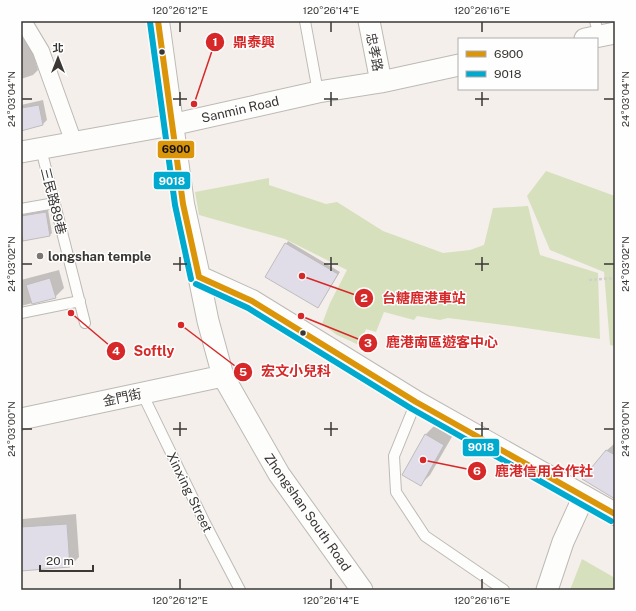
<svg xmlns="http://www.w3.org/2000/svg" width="636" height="611" font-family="'Public Sans','Noto Sans TC',sans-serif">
<rect width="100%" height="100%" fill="#f4efeb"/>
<path fill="#d7e0bc" d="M546,171L615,196V346L610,345L604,272L550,250L527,196Z
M269,178V185L326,204L337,202L383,231L443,253L470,250L484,245L493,208L528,206L540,255L598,273L600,339L512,326L448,318L440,320L417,316L414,320L384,312L376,332L366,329L359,345L337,335L322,324L330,303L347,270L285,239L199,215L195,192Z
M582,559L615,578V590H570Z"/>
<path fill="#0003" d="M21,23L28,35L38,70L33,75L21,79Z
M43,100L47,120L43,124L21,130V105Z
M48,210L52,233L50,235L21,227V215Z
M288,241L340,272L318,307L266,277Z
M59,270L64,288L55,297L21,306V280Z
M435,425L453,435L430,475L421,484L403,475L426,434Z
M614,444H615V499L606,451Z
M76,514L79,557L70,566L21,570V520L23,519Z"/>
<path fill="#e0dde8" stroke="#bebcbc" d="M39,105L43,125L21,131V108Z
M46,212L50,236L23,241L21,232V216Z
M285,243L338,274L318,308L265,277Z
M50,278L56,298L32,304L26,285Z
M425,434L444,445L421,486L402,475Z
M606,450L615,455V499L582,479Z
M67,524L70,567L21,571V527Z"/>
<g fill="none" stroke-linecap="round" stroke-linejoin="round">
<defs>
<path id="service" d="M305,21L318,92
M595,21L599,36
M41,149L85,323
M21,209L55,203
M21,313L80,301
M142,393L205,523L240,590
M416,402L394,456L396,492L425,536L504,590"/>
<path id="pedestrian" d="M23,21L41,51L74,143"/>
<path id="minor" d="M369,21L381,82
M585,39L615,33
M21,152L171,125L318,92L381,82L459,65
M199,277L208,321L223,376L279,474L362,590
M21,419L223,376
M547,590L563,542L584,496"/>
<path id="tertiary" d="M158,21L183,204L199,277L252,301L416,402L615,514"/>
</defs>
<use href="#service" stroke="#bdbab6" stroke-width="12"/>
<use href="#pedestrian" stroke="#bdbab6" stroke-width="18"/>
<use href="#minor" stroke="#bdbab6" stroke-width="23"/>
<use href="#tertiary" stroke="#bdbab6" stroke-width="24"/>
<path stroke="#d2d0ce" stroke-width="2.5" stroke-dasharray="3 2" stroke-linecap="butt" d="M589,280L615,278"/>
<use href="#service" stroke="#fdfdfc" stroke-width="10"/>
<use href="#pedestrian" stroke="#fdfdfc" stroke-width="16"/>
<use href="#minor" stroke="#fdfdfc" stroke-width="21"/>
<use href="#tertiary" stroke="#fdfdfc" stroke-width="22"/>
<defs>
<path id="bus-1" d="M158,21L183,204L199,277
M199,277L252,301L416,402L615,514"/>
<path id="bus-2" d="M150,22L175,205L191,279
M196,284L248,308L412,409L611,521"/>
</defs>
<use href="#bus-1" stroke="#fefefe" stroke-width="9"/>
<use href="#bus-2" stroke="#fefefe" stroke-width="9"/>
<use href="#bus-1" stroke="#db9508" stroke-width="6"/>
<use href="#bus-2" stroke="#00a9ce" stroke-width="6"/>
</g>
<path fill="none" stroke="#3a3734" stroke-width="1.5" d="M180,22V32M331,22V32M482,22V32M180,92V106M331,92V106M482,92V106M22,99H32M173,99H187M324,99H338M475,99H489M604,99H614M180,257V271M331,257V271M482,257V271M22,264H32M173,264H187M324,264H338M475,264H489M604,264H614M180,422V436M331,422V436M482,422V436M22,429H32M173,429H187M324,429H338M475,429H489M604,429H614M180,579V589M331,579V589M482,579V589"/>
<g fill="#3a3734" stroke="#fefefe" stroke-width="1.5">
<circle cx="162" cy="52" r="3.5"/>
<circle cx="303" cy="333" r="3.5"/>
</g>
<circle fill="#7b7774" stroke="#fefefe" stroke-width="1.5" cx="40" cy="256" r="4"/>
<g text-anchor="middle" stroke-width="3" stroke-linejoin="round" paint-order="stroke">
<g font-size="13" fill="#3a3734" stroke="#fefefe">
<text transform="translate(375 52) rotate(79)" y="5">忠孝路</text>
<text transform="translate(240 109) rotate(-13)" y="5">Sanmin Road</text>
<text transform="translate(54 201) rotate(76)" y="5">三民路89巷</text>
<text transform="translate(122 397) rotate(-12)" y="5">金門街</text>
<text transform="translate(190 492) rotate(64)" y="5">Xinxing Street</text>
<text transform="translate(308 512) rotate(55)" y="5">Zhongshan South Road</text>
</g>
<g font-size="13" font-weight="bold" fill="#3a3734" stroke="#fefefe" text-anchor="start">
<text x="48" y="261">longshan temple</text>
</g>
</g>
<path fill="none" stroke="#d62828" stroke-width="1.5" d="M194 104L215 42M302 276L364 298M301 316L368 343M71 313L116 351M181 325L243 372M423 460L477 471"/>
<g fill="#d62828" stroke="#fefefe" stroke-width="1.5">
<circle cx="194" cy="104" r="4"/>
<circle cx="302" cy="276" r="4"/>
<circle cx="301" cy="316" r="4"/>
<circle cx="71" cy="313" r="4"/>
<circle cx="181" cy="325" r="4"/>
<circle cx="423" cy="460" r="4"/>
<circle cx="215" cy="42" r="10"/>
<circle cx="364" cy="298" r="10"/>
<circle cx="368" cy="343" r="10"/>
<circle cx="116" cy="351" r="10"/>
<circle cx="243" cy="372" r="10"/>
<circle cx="477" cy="471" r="10"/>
</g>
<g font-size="12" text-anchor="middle" font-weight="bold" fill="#fff">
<text x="215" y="46">1</text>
<text x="364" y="302">2</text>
<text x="368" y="347">3</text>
<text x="116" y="355">4</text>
<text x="243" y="376">5</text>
<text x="477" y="475">6</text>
</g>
<g font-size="14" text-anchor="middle" font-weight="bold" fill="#d62828" stroke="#fefefe" stroke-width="3" stroke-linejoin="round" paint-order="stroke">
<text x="254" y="47">鼎泰興</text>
<text x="424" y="303">台糖鹿港車站</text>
<text x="442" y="347">鹿港南區遊客中心</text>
<text x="154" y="356">Softly</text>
<text x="296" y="376">宏文小兒科</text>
<text x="544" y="476">鹿港信用合作社</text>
</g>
<g stroke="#fefefe" stroke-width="1.5">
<rect x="157" y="140" width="38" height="19" rx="4" fill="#db9508"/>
<rect x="153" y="171" width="38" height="19" rx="4" fill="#00a9ce"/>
<rect x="462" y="438" width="38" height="19" rx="4" fill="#00a9ce"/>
</g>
<g font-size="11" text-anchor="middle" font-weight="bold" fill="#fff">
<text x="172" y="185">9018</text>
<text x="481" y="451">9018</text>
</g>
<g font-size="11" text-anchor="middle" font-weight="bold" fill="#111">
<text x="176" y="153">6900</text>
</g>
<rect width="636" height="611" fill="none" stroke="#fefefe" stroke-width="44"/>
<rect x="458" y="38" width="140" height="52" fill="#fefefe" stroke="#b0aead"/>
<rect x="466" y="51" width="20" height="6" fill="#db9508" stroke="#b0aead"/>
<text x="494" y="58" font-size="12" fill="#3a3734">6900</text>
<rect x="466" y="71" width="20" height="6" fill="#00a9ce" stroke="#b0aead"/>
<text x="494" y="78" font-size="12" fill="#3a3734">9018</text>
<g transform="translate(58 58)" stroke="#fefefe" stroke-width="3" paint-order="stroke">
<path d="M0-3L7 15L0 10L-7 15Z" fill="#3a3734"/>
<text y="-6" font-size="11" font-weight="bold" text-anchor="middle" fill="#3a3734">北</text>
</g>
<path d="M40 565v6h53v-6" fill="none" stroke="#3a3734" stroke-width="2"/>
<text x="46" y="565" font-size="12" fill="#3a3734" stroke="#fefefe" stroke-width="3" paint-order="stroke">20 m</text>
<rect x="22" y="22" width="592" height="567" fill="none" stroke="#3a3734" stroke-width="1.5"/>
<g font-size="10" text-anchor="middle" fill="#3a3734">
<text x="180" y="14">120°26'12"E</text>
<text x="331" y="14">120°26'14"E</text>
<text x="482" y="14">120°26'16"E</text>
<text transform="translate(11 99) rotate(-90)" y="4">24°03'04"N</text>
<text transform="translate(625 99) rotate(-90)" y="4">24°03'04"N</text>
<text transform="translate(11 264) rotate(-90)" y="4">24°03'02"N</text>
<text transform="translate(625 264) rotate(-90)" y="4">24°03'02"N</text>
<text transform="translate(11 429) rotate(-90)" y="4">24°03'00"N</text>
<text transform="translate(625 429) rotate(-90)" y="4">24°03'00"N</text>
<text x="180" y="604">120°26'12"E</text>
<text x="331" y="604">120°26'14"E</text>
<text x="482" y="604">120°26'16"E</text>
</g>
</svg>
